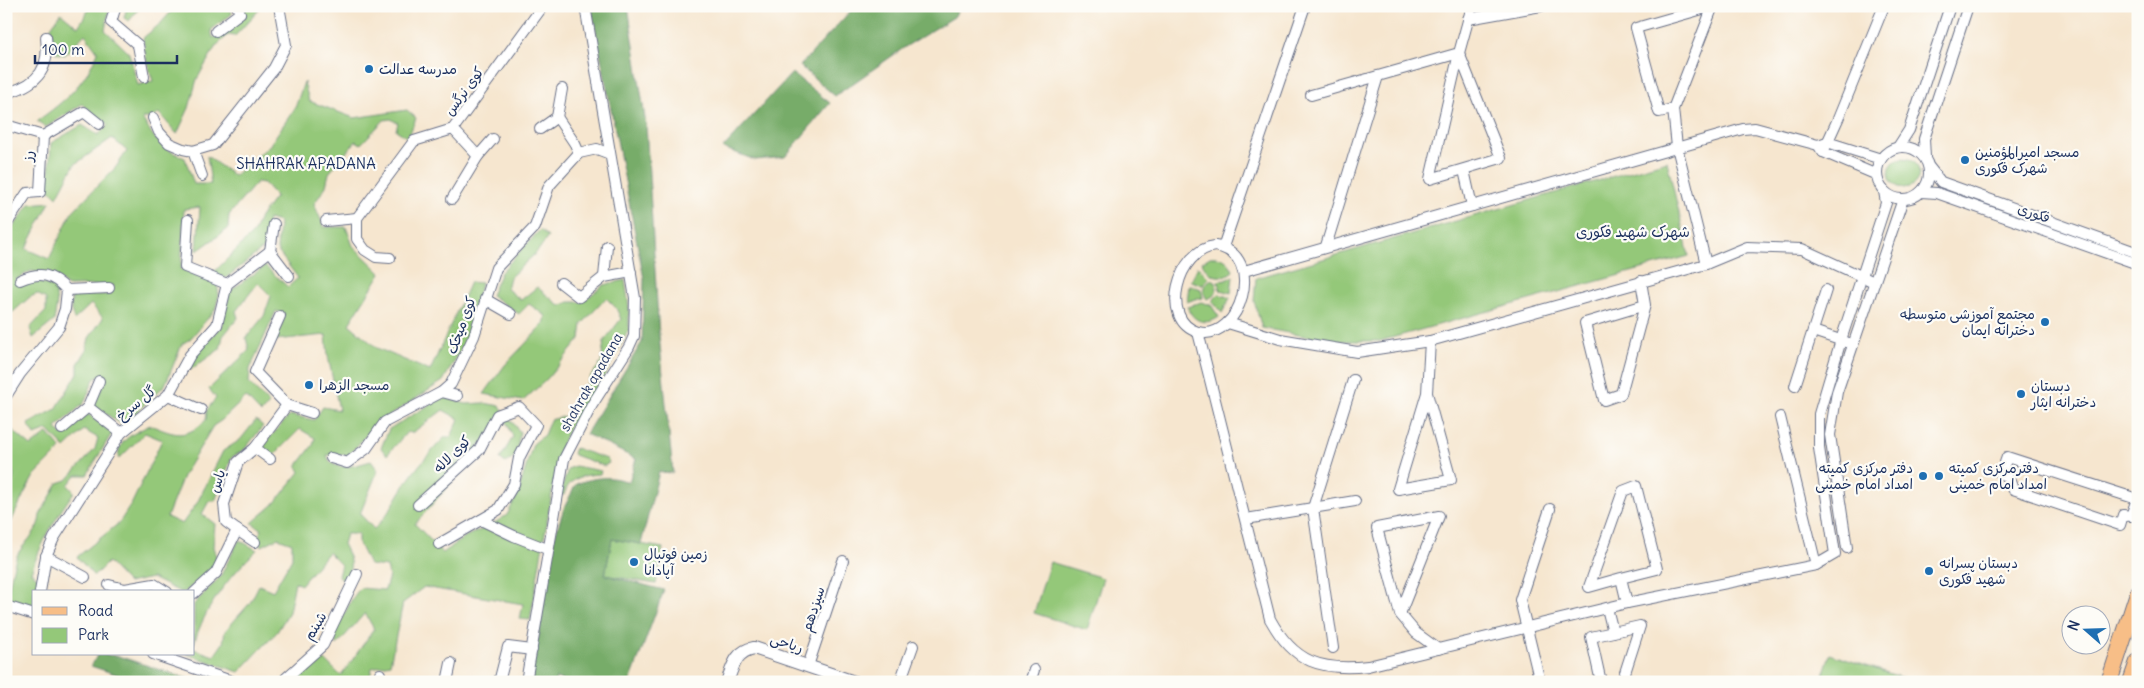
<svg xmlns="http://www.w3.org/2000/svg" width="2144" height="688" viewBox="0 0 2144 688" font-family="Delius,'Playpen Sans Arabic',sans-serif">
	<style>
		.green { fill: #94c879; stroke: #587c6c }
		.forest { fill: #77ac69; stroke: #496e64 }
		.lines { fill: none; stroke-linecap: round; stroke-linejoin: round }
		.minor-casing { stroke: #686f86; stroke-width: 12 }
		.tertiary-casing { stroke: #686f86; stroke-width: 14 }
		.primary-casing { stroke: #686f86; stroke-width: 18 }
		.trunk-casing { stroke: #686f86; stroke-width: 18 }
		.minor { stroke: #fff; stroke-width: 10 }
		.tertiary { stroke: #fff; stroke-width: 12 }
		.primary { stroke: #f7be87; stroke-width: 16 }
		.trunk { stroke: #f7be87; stroke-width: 16 }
		.poi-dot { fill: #1f6fb2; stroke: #fdfcf7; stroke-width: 2 }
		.labels { text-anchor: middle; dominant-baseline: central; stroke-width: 4.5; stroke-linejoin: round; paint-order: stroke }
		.poi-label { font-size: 14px; fill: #1b2f5e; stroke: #fdfcf7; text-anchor: start }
		.street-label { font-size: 14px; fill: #1b2f5e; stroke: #fdfcf7 }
		.neighbourhood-label { font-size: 15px; fill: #1b2f5e; stroke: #fdfcf7 }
	</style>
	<rect width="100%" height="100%" fill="#fdfcf7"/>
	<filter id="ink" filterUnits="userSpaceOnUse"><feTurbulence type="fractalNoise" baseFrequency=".02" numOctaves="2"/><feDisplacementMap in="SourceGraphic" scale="10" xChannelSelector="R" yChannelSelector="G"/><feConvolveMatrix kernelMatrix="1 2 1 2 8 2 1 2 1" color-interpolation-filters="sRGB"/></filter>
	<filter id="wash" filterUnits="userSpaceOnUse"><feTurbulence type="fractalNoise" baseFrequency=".0096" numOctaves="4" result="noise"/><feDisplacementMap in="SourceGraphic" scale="20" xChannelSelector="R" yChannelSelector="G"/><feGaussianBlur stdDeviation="1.12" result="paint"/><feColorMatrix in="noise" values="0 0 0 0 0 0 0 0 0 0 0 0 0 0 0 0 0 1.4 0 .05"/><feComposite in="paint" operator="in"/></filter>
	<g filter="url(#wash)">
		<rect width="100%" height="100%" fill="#f6e6cf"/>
		<g class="green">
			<path d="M91,6H110L105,30L129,53L138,85L153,81L146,59L143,38L161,23L176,6H230L232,14L211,30L213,38L243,18L242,9L256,7L259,10L235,36L228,35L216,46L197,79L189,108L177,134L159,113L153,118H142C154,139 162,149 185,158L194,184H211L207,156L234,176L269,146L295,108L304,82L309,101L354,118L407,110L416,118L408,138L396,130L398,123L391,119L384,120L361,144L356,141L329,173L326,186L314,204L324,227H346L353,246L381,273L349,324L377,348L430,371L470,282L481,283L472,323L463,346L443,381L375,425L349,455H327C332,474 357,465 371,461L378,470L360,514L374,529C388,516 395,500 405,485C416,467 431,452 445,437H451L459,419L443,410L412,433L407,432L387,455L381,448L389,429L443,397L466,404L484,403L500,406L520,432L516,455L506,463L500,459L513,437L507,423L500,418L458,475L415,524L443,553L466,536L488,527L507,515L517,496L533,444L544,435L550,420L574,414L590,377L601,363L604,341L621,319L616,308L606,298L582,324L580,339L547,379L523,401L484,394L505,365L544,324L546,316L529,304L519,314L491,295L501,272L540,230L548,237L537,252L510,277L507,289L521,300L537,287L560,306L569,302H582L604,285L625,280L629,307V329L605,375L569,428L559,452L530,620L520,619L523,604L424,587L403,603L390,664L372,668L369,682H290L315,663L325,660L341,676L374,629L365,613L337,645L333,636L352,599L360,588L385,590L389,576L387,567L369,565L358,542V534H346L343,544C352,561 352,564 347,582L338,576L341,565L328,552L301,585L295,582L289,612L277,632L239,672L187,654H194V649L214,656L223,643L225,631L250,603L259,585L273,591L292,558V543L278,538L262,546L257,538L262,530L252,523L273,505L300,472L297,466L313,445L315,438L300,429L273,456L261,447L290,415L314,420L323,407L339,410L328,356L326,335L275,340L285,314L276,311L250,369L249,383L269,404L261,413L246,397L222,420L213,426L183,476L167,517L182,524L197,503L223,451L240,440L256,420L263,426L244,450L232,457L215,501H209L202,514L215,524L213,547L217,559L211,569L185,592H180L152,578L128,583L108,562L94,576L77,557L119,523L132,503L162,440L145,433L119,459C115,440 137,432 150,425C175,435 185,440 206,420L207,410L216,398L209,389L249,350L246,338L264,316L271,296L258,283L236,311L238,318L223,336L220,349L190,370L197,352L222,326L230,291L265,266L288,287L298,278L277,250L279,222L268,219L265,247L226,278L212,274L254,232L260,217L276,196L264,183L257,182L229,215L228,229L197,251L200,207L184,209L181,269L217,284L219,295L215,310L190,339L182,344L165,385L123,425L94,406L104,382L100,376L94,379L84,403L56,428L62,435L88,414L112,433L87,475H76L68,485L74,492C56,517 41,543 31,572L38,578L36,592H34V610L6,600C10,589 12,563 19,552C27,540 39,531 40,515L58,483L67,480L95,449L98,438L84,430L65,448L48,430L35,435L28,424L56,409L78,373V364L86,351L89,338L103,318L91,304L74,320L71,310L72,296L110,294L114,285L68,286L54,275L31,271L15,280L18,285C32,280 41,281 55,288L57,303L54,321L33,338L30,328L46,311V299L37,294L30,297L13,312H6V233L14,226L30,204L50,202L26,249L49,259L72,212L116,167L127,151L112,138L74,165L57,197L48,188L51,143L82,125L98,135L108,125L82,104L46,127L37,121C65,101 84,85 98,52L85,34L65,55L56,53L51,27L61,13L78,27Z"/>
			<path d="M127,6H141L129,21L124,18Z"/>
			<circle cx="1904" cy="173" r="15"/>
			<path d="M1667,161L1689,256L1380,341H1330L1262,328L1254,301L1256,278Z"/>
			<path d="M1210,257C1221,256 1229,260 1233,271C1221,281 1207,276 1202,262Z"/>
			<path d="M1198,266L1203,273L1209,278L1202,285L1191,281Z"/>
			<path d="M1233,276L1231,293L1220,290L1218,281L1226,280Z"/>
			<path d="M1213,279C1220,287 1217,296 1207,299C1201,291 1203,282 1213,279Z"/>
			<path d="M1189,285L1201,289L1203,298L1195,299L1187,302Z"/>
			<path d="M1219,294L1230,298L1222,313L1212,301Z"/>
			<path d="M1201,302L1211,305L1219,317C1207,326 1192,322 1188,307Z"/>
			<path d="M11,429L31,446L48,433L61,449L34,476L24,494L6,533V509L14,475L6,454V436Z"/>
			<path d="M575,448L607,459L609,463L604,466L574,455L573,453Z"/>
			<path d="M575,466L601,471L600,474C584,475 569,477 564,495L560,494L568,469Z"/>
			<path d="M612,539L663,548L656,584L605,575Z"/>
			<path d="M239,540L257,550C229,577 205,606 194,644V604L220,577Z"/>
			<path d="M1050,562L1103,578L1087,630L1034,613Z"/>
			<path d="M1830,654L1915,682H1821Z"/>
		</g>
		<g class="forest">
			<path d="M591,6H628L646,125L659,335L673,473L659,472L641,544L612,539L605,575L664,590L630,682H567L556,678L555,682H531L553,542L564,508L576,484C595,477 609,475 629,482L636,459L586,434L642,342L644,279Z"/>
			<path d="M855,6H961L954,17L905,47L835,96L800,66Z"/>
			<path d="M792,73L830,103L785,157L755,160L723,148Z"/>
			<path d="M98,654L118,656L198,682H139L91,666Z"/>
		</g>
	</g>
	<g filter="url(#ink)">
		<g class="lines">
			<g class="minor-casing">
				<g id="minor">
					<path d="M116,6L111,22L138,45L144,77"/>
					<path d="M1468,19L1541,6"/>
					<path d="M216,31L240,13L237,6"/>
					<path d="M1459,53L1501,158L1430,179Z"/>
					<path d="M1311,95L1459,53L1472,6"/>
					<path d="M6,98L10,92C39,83 50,68 46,37"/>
					<path d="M1673,109L1659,112L1636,28L1713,6L1673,109L1677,147L1706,264"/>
					<path d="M153,118L159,132L169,143L183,149L193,151L213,145L274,68L286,45L279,6"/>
					<path d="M6,125L43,136"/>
					<path d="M453,129L478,156"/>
					<path d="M540,129L557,117L562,89"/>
					<circle cx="1903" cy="173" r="26"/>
					<path d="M1898,147L1909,130L1950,6"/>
					<path d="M1820,148L1823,152L1877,175"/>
					<path d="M193,151L202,176"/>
					<path d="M1823,152L1838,119L1884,6"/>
					<path d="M579,153L597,149L610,154"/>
					<path d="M1925,157L1924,139L1968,6"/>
					<path d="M1929,167L1941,182L2138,253"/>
					<path d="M1464,170L1472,206"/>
					<path d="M1921,192L1937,193L2138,264"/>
					<path d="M452,199L478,156L493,139"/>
					<path d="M188,220L185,267L227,284"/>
					<path d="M326,221L357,218"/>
					<path d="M274,224L270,251L289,276"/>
					<path d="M6,225L27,193L40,192L43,136L84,112L99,124"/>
					<path d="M1215,246C1268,254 1240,343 1198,332C1159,321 1177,250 1215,246Z"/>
					<path d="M1326,246L1378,76"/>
					<path d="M1223,247L1305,6"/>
					<path d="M390,258L376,257L365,250L357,239V218L414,141L453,129L543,6"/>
					<path d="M1244,271L1743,129L1755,128L1818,145L1827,142L1881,159"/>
					<path d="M604,277L607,246"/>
					<path d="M20,280C41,271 52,274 67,290L109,288"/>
					<path d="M1641,281L1645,305L1621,394L1604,400L1585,323L1645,305"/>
					<path d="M561,283L579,297L604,277L631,272"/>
					<path d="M485,299L511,314"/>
					<path d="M280,316L255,372L287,405L312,413"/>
					<path d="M1228,323L1280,339L1357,352L1430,341L1706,264L1747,247L1802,249L1874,282"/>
					<path d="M1813,331L1846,342"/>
					<path d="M1198,332L1270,619C1294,663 1321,671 1368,666L1627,603L1816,565L1835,554L1819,448V414L1841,340L1886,203L1884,191"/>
					<path d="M1795,386L1826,290"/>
					<path d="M442,392L457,396"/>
					<path d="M1427,393L1451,480L1398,489L1427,393L1430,341"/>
					<path d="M168,395L201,410"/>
					<path d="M6,396L20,374L59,327L65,309L67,290"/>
					<path d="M88,407L121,433"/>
					<path d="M1780,417L1816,565"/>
					<path d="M62,429L88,407L99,381"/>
					<path d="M255,448L270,459"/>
					<path d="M2007,457L2137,499L2131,516L2123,515L2120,525L2013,489L2008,477L2001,474Z"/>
					<path d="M331,458L347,463L366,449L385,422L442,392L451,384L474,336L496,268L535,227L549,186L579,153L575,144L557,117"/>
					<path d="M418,505L479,450L497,415L519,407L536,425L519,458L514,484L498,510L439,544"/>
					<path d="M1246,519L1355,501"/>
					<path d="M481,520L514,536L547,549"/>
					<path d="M237,530L255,542"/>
					<path d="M1847,548L1830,435L1837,392L1903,199"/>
					<path d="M46,556L85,577"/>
					<path d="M1621,578L1657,569L1636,486L1623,491L1589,587L1621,578L1627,603"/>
					<path d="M109,585L125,589L154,584L167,592"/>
					<path d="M40,592L46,556L54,538L121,433L168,395L190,355L217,325L227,284L270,251"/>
					<path d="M194,593L216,573L237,530L226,522L224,504L238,462L255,448L287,405"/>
					<path d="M6,606L34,615"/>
					<path d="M1607,608L1613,632"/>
					<path d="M1400,614L1439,516L1377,528L1400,614L1416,633L1438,649"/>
					<path d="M1333,648L1313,508L1353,380"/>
					<path d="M153,654L234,682"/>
					<path d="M808,666L843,561"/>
					<path d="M285,682L286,678L323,645L357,574"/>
					<path d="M379,682L380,674"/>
					<path d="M447,682L451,663"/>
					<path d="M499,682L508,647L532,650"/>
					<path d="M526,682L564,459L592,405L629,347L634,336L635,298L585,6"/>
					<path d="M900,682L913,646"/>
					<path d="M1030,682L1034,670"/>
					<path d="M1540,682L1520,600L1550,509"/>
					<path d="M1601,682L1591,637L1640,626L1622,682"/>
				</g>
			</g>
			<g class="tertiary-casing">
				<path id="tertiary" d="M727,682C733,666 736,651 754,648L854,682"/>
			</g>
			<g class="primary-casing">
				<path id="primary" d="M2109,682L2138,593"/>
			</g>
			<g class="trunk-casing">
				<path id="trunk" d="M2131,682L2138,662"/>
			</g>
			<use href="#minor" class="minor"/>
			<use href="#tertiary" class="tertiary"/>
			<use href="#primary" class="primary"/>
			<use href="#trunk" class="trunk"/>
		</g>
	</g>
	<g class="poi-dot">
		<circle cx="369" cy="69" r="5"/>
		<circle cx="1965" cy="160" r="5"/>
		<circle cx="2045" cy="322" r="5"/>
		<circle cx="309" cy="385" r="5"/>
		<circle cx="2021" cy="394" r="5"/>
		<circle cx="1923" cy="476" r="5"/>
		<circle cx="1939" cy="476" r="5"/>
		<circle cx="634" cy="562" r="5"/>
		<circle cx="1929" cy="571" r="5"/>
	</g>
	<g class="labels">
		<g class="poi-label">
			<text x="379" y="69">مدرسه عدالت</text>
			<text x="1975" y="152">مسجد امیرالمؤمنین<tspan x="1975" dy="16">شهرک فکوری</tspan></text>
			<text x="2035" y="314" text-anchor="end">مجتمع آموزشی متوسطه<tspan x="2035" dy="16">دخترانه ایمان</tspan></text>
			<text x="319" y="385">مسجد الزهرا</text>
			<text x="2031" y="386">دبستان<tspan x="2031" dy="16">دخترانه ایثار</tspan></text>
			<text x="1913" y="468" text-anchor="end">دفتر مرکزی کمیته<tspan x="1913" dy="16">امداد امام خمینی</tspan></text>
			<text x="1949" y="468">دفترمرکزی کمیته<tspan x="1949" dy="16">امداد امام خمینی</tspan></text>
			<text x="644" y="554">زمین فوتبال<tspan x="644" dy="16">آپادانا</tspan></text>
			<text x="1939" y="563">دبستان پسرانه<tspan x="1939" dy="16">شهید فکوری</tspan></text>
		</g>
		<g class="street-label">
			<text transform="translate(464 91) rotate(-54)">کوی نرگس</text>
			<text transform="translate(28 156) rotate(-86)">رز</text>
			<text transform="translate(2034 213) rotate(19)">فکوری</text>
			<text transform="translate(461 325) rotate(-70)">کوی میخک</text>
			<text transform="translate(591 382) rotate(-60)">shahrak apadana</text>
			<text transform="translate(136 403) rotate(-39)">گل سرخ</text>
			<text transform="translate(452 454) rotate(-45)">کوی لاله</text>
			<text transform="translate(217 481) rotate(-71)">یاس</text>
			<text transform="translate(813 609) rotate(-72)">سیزدهم</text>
			<text transform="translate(315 626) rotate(-59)">شبنم</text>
			<text transform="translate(787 643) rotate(19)">ریاحی</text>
		</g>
		<g class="neighbourhood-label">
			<text x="306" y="163">SHAHRAK APADANA</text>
			<text x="1633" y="231">شهرک شهید فکوری</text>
		</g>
	</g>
	<rect width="2144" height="688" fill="none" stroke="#fdfcf7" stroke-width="25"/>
	<rect x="32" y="590" width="162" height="65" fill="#fdfcf7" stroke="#a3aaba"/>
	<rect x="42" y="607" width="25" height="8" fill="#f7be87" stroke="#a3aaba"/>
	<text x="78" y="616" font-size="15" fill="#1b2f5e">Road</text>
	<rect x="42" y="628" width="25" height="15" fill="#94c879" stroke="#a3aaba"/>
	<text x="78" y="640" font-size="15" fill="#1b2f5e">Park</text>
	<g transform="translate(2086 630) rotate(290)"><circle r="24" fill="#fdfcf7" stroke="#a3aaba"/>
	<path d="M0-4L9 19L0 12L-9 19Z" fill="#1f6fb2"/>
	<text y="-8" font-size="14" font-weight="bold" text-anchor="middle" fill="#1b2f5e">N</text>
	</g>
	<path d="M35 55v8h142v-8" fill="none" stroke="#1b2f5e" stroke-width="2.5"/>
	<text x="42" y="55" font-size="15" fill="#1b2f5e" stroke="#fdfcf7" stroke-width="4" paint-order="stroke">100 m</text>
</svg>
